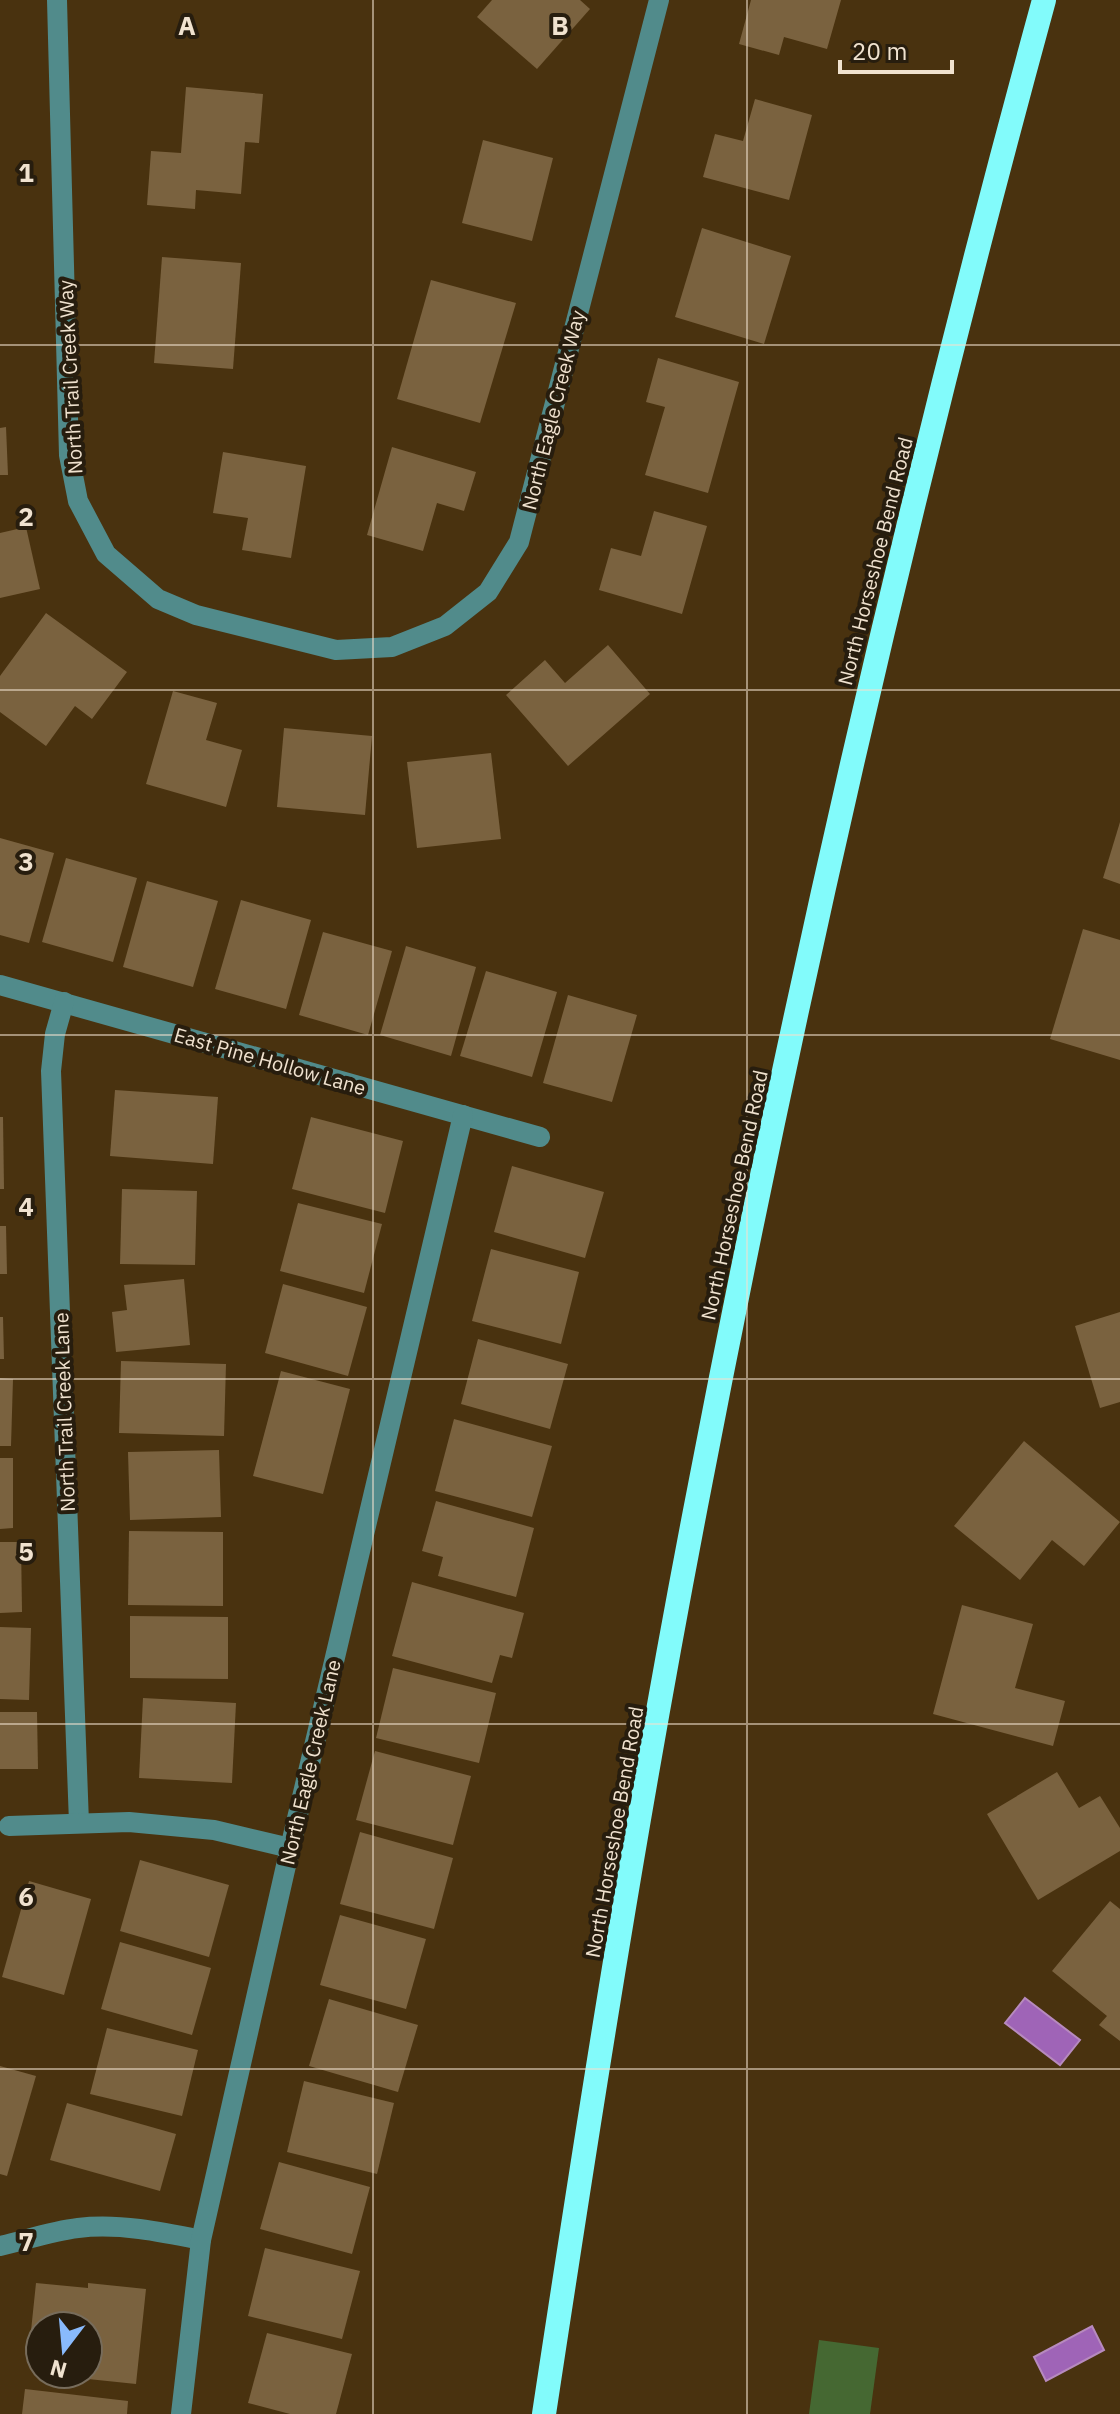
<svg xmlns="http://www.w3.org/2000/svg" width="1120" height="2414" viewBox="0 0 1120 2414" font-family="'IBM Plex Sans',sans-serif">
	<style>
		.green { fill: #456832 }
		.water { fill: #9f64b7; stroke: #b78abe; stroke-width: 2 }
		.building { fill: #7a623f }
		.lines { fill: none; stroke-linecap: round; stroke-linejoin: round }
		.minor { stroke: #518b8b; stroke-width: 20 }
		.highway { stroke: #82fbfb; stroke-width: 24 }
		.grid { fill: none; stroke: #f0e2cf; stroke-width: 2; stroke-opacity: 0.55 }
		.labels { text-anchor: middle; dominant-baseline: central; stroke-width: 8; stroke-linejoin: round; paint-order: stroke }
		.street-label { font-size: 20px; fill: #f0e2cf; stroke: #271d0e }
		.grid-label { font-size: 26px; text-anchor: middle; font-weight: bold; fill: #f0e2cf; stroke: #271d0e; stroke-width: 8; stroke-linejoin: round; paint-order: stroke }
	</style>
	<rect width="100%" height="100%" fill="#49320f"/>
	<path class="green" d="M819,2340L879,2348L870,2414H809Z"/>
	<g class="water">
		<path d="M1025,1998L1080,2040L1060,2065L1005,2023Z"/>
		<path d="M1092,2326L1104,2350L1046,2381L1034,2357Z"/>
	</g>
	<g class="building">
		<path d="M492,0H580L590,9L537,69L477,17Z"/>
		<path d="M751,0H841L827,49L784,37L779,55L739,44Z"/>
		<path d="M186,87L263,94L259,143L245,142L241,194L196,190L195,209L147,205L151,151L181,153Z"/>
		<path d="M755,99L812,115L789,200L703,177L715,134L743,141Z"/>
		<path d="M483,140L553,158L532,241L462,223Z"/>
		<path d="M702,228L791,256L764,344L675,317Z"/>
		<path d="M162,257L241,263L233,369L154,363Z"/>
		<path d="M431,280L516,303L480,423L397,399Z"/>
		<path d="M658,358L739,382L708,493L645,475L665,407L646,402Z"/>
		<path d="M6,427L8,475H0V428Z"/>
		<path d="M392,447L476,472L464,511L437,503L423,551L367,535Z"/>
		<path d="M223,452L306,466L291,558L242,550L248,518L213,513Z"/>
		<path d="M654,511L707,526L682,614L599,590L611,548L641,556Z"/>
		<path d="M26,527L40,589L0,598V533Z"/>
		<path d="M46,613L127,672L92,719L75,706L46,746L0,712V676Z"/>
		<path d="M608,645L650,694L568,766L506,695L545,660L565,683Z"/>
		<path d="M173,691L217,703L206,740L242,750L226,807L146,784Z"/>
		<path d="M284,728L372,736L365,815L277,807Z"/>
		<path d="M491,753L501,839L417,848L407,762Z"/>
		<path d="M1120,822V884L1103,878Z"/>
		<path d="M0,838L54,853L29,943L0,935Z"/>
		<path d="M66,858L137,878L113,962L42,942Z"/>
		<path d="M147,881L218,901L193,987L123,967Z"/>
		<path d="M241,900L311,920L286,1009L215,989Z"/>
		<path d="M1083,929L1120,940V1060L1050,1039Z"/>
		<path d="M323,932L392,951L368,1035L299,1015Z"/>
		<path d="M406,946L476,967L451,1056L380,1035Z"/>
		<path d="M486,971L557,992L532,1077L460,1056Z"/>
		<path d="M568,995L637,1015L612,1102L543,1083Z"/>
		<path d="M115,1090L218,1097L213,1164L110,1156Z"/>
		<path d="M0,1117H3L4,1189H0Z"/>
		<path d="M311,1117L403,1141L385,1213L292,1189Z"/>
		<path d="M512,1166L604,1192L585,1258L494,1232Z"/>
		<path d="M122,1189L197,1191L195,1265L120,1264Z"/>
		<path d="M298,1203L382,1224L364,1293L280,1271Z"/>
		<path d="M0,1226H6L7,1274H0Z"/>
		<path d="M491,1249L579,1272L561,1344L472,1321Z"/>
		<path d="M184,1279L190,1345L116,1352L112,1312L127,1310L124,1285Z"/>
		<path d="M283,1284L367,1307L348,1376L265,1353Z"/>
		<path d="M1120,1312V1402L1100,1408L1075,1326Z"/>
		<path d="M0,1317H3L4,1359H0Z"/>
		<path d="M478,1339L568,1364L550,1429L461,1404Z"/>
		<path d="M121,1361L226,1364L224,1436L119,1433Z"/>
		<path d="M281,1371L350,1389L323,1494L253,1476Z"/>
		<path d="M0,1378L13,1379L11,1446H0Z"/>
		<path d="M454,1419L552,1446L532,1517L435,1491Z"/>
		<path d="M1024,1441L1120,1522L1084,1566L1052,1540L1020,1580L954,1526Z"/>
		<path d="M219,1450L221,1517L130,1520L128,1452Z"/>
		<path d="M0,1458H13V1528L0,1529Z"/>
		<path d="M436,1501L534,1528L516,1597L438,1576L443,1557L422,1551Z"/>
		<path d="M129,1531L223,1532V1606L128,1605Z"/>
		<path d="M0,1542H21L22,1612L0,1613Z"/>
		<path d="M412,1582L524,1613L512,1658L500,1655L492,1683L392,1656Z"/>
		<path d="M962,1605L1033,1624L1015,1688L1065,1701L1053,1746L933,1714Z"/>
		<path d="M130,1616L228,1617V1679L130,1678Z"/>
		<path d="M0,1627L31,1628L29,1700L0,1699Z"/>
		<path d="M393,1668L496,1693L479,1763L376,1738Z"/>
		<path d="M143,1698L236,1703L232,1783L139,1778Z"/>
		<path d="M0,1712H37L38,1769H0Z"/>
		<path d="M375,1751L471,1776L453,1845L356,1820Z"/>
		<path d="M1057,1772L1079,1808L1100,1796L1120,1828V1851L1038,1900L987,1814Z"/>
		<path d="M360,1832L453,1858L434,1929L340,1904Z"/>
		<path d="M140,1860L229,1885L209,1957L120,1931Z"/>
		<path d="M29,1881L91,1899L64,1995L2,1977Z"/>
		<path d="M1110,1901L1120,1909V2041L1099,2025L1107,2016L1052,1971Z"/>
		<path d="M340,1915L426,1939L406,2009L320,1985Z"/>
		<path d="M120,1942L211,1968L192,2035L101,2009Z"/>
		<path d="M329,1999L418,2025L398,2092L309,2066Z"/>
		<path d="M107,2028L198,2050L182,2116L90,2094Z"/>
		<path d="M0,2066L36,2076L7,2176L0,2174Z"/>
		<path d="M304,2081L394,2103L377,2174L287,2152Z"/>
		<path d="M67,2103L176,2134L160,2191L50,2160Z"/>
		<path d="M279,2162L370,2187L352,2254L260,2229Z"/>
		<path d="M265,2248L360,2271L342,2339L248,2316Z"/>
		<path d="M36,2283L88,2288V2283L146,2289L136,2384L88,2379L90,2358H88V2326H40V2352L29,2350Z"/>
		<path d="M267,2333L352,2354L336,2414H290L248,2403Z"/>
		<path d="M25,2389L128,2401L127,2414H22Z"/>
	</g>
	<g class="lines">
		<g class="minor">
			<path d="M57,0L69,455L78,501L106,554L158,599L196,615L336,650L392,647L445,626L488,592L519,542L659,0"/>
			<path d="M0,985L540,1137"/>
			<path d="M64,1002L55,1034L51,1071L79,1823"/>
			<path d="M9,1826L129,1822L214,1830L290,1848"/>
			<path d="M0,2246C26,2240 52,2231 78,2228C119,2223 162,2232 201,2240"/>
			<path d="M181,2414L201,2240L290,1848L463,1115"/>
		</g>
		<path class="highway" d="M544,2414C591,2104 640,1793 700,1485C796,986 910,490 1044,0"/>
	</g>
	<path class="grid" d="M373,0V2414M747,0V2414M0,345H1120M0,690H1120M0,1035H1120M0,1379H1120M0,1724H1120M0,2069H1120"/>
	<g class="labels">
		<g class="street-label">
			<text transform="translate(70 377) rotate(-93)">North Trail Creek Way</text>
			<text transform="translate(553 410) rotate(-76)">North Eagle Creek Way</text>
			<text transform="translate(875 561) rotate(-76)">North Horseshoe Bend Road</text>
			<text transform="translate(270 1061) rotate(16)">East Pine Hollow Lane</text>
			<text transform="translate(734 1195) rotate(-78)">North Horseshoe Bend Road</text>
			<text transform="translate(64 1412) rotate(-92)">North Trail Creek Lane</text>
			<text transform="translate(310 1762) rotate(-77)">North Eagle Creek Lane</text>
			<text transform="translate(614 1832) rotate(-80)">North Horseshoe Bend Road</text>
		</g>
	</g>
	<g class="grid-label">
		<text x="187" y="35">A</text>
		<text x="560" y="35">B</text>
		<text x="26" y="182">1</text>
		<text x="26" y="526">2</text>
		<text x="26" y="871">3</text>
		<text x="26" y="1216">4</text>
		<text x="26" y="1561">5</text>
		<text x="26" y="1906">6</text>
		<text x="26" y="2251">7</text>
	</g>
	<g transform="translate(64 2350) rotate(196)"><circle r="38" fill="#271d0e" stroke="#776c5b" stroke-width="2"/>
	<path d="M0-6L14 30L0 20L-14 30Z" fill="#89bafc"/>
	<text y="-12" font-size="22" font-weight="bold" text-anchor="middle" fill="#f0e2cf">N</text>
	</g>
	<path d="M840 60v12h112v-12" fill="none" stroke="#f0e2cf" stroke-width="4"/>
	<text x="852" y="60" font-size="24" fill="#f0e2cf" stroke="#271d0e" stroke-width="6" paint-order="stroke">20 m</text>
</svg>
